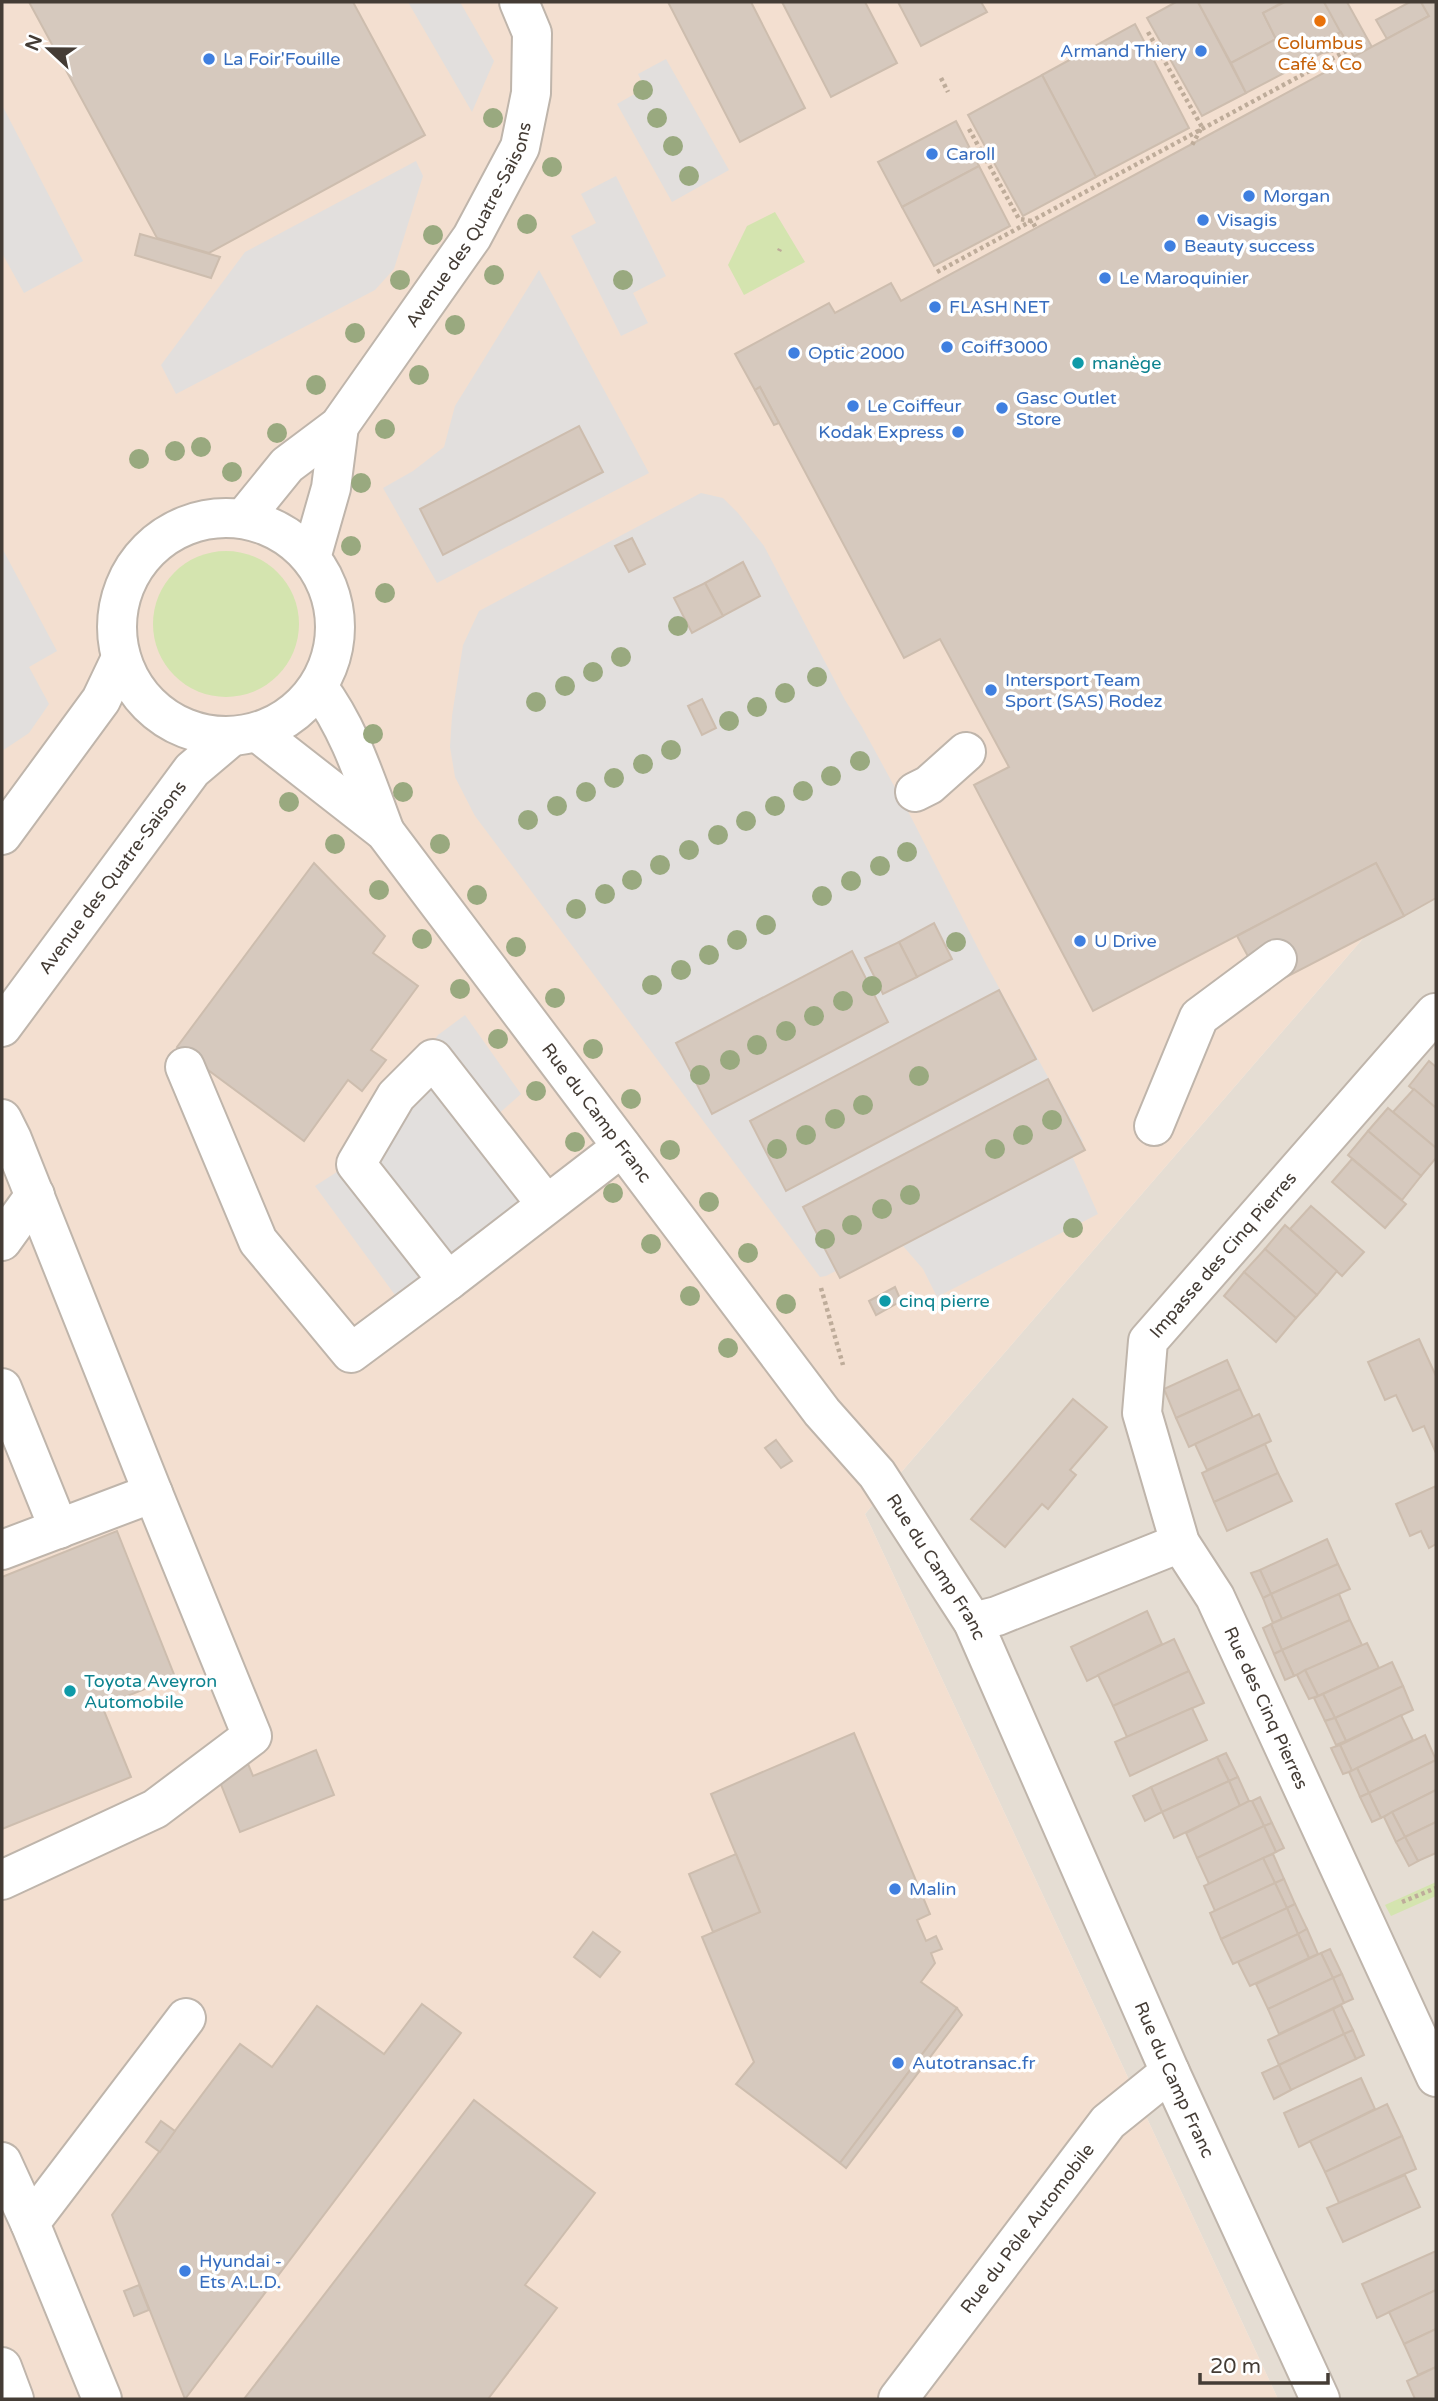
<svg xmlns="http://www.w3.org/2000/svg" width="1438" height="2401" viewBox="0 0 1438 2401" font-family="'Varela Round',sans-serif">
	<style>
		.residential { fill: #e5ddd3 }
		.commercial { fill: #f3dfd0 }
		.green { fill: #d4e4af }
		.parking { fill: #e2dfdd }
		.building { fill: #d6c9be; stroke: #cdbdae; stroke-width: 2 }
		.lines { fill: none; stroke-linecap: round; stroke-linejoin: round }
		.minor-casing { stroke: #bfb5ab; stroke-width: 42 }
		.path { stroke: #beac9a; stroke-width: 4.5; stroke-dasharray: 3.5 3.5; stroke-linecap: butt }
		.minor { stroke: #fff; stroke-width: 38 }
		.tree { fill: #99a97f }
		.food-dot { fill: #e8710a; stroke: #fff; stroke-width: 2.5 }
		.shop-dot { fill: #3f7fe0; stroke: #fff; stroke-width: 2.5 }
		.culture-dot { fill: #0f9aa8; stroke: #fff; stroke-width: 2.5 }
		.labels { text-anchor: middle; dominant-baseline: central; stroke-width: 7; stroke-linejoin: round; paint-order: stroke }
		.food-label { font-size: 18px; fill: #c56008; stroke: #fff }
		.shop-label { font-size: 18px; fill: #366cbe; stroke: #fff; text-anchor: start }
		.street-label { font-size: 18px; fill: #443c35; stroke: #fff }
		.culture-label { font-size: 18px; fill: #0d838f; stroke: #fff; text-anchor: start }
	</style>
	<rect width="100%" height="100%" fill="#f2ece5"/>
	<path class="residential" d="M1436,854V2399H1278L865,1514Z"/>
	<path class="commercial" d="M2,2H1436V854L865,1514L1278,2399H2Z"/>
	<g class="green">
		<path d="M775,212L805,262L744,295L728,265L747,226Z"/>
		<circle cx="226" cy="624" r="73"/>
		<path d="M1436,1882V1896L1391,1916L1385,1905Z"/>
	</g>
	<g class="parking">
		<path d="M408,2H460L494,61L472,112Z"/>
		<path d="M666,59L729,170L672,202L617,104L645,88L638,74Z"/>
		<path d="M2,105L83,261L24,293L2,253Z"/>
		<path d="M416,161L423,176L394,269L375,290L176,394L161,365L245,252Z"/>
		<path d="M616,176L666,276L633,293L648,323L621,336L571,236L596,223L581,194Z"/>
		<path d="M539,270L649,473L437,583L383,488L413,471L444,447L455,406Z"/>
		<path d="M701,493L723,498L738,513L764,546L845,700L862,727L911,817L986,964L1083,1141L1069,1149L1098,1214L937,1297L923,1269L897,1239L826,1276L820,1277L475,816L455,777L450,747L452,716L463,645L479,611Z"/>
		<path d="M2,548L57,651L29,667L49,704L29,733L2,751Z"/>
		<path d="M465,1015L521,1094L472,1137L519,1202L395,1295L315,1186L340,1170L438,1035Z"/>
	</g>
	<g class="building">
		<path d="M29,2H353L425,135L209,253L157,238Z"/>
		<path d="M668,2H751L805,108L740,142Z"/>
		<path d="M782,2H865L897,63L831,97Z"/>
		<path d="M898,2H981L987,12L921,46Z"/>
		<path d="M1176,2H1198L1246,93L1202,116L1147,18Z"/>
		<path d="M1198,2H1283L1263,13L1276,39L1231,63Z"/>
		<path d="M1285,2H1324L1341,32L1317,44L1322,53L1246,93L1231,63L1276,39L1263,13Z"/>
		<path d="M1324,2H1347L1372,47L1354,57Z"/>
		<path d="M1410,2H1421L1429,16L1387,39L1376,20Z"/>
		<path d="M1421,2H1436V898L1404,916L1376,863L1093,1011L974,785L1009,767L940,639L904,658L760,387L755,390L735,354L829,303L835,313L891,283L901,301L1429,16Z"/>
		<path d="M1135,24L1189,128L1096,177L1042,75Z"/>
		<path d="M1341,32L1346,41L1343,46L1332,52L1322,53L1317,44Z"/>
		<path d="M1042,75L1096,177L1023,216L968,115Z"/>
		<path d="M956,121L979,166L902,207L878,162Z"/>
		<path d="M979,166L1010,226L934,266L902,207Z"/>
		<path d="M140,234L220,257L211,278L135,255Z"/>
		<path d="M760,387L779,423L774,425L755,390Z"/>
		<path d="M579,426L603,472L443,555L420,509Z"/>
		<path d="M632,538L645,564L629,572L615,546Z"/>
		<path d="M743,562L760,596L723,616L705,583Z"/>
		<path d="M705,583L723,616L692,633L674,598Z"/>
		<path d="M702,699L716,728L702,735L688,706Z"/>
		<path d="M314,863L385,936L373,953L418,986L371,1050L386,1060L362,1091L348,1080L304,1141L177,1047Z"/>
		<path d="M1376,863L1404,916L1265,988L1237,936Z"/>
		<path d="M934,923L952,959L917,977L899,942Z"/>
		<path d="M899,942L917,977L883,994L865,958Z"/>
		<path d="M852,951L888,1022L712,1114L676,1043Z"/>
		<path d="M999,990L1036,1059L786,1191L750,1121Z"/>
		<path d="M1429,1061L1436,1067V1108L1409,1086Z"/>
		<path d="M1048,1079L1085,1150L840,1278L803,1207Z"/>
		<path d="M1414,1089L1436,1108V1148L1393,1112Z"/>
		<path d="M1388,1108L1436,1148V1158L1421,1176L1368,1131Z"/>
		<path d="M1368,1131L1421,1176L1402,1200L1348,1155Z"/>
		<path d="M1352,1159L1406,1204L1385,1228L1332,1182Z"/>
		<path d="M1311,1206L1364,1252L1342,1276L1290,1229Z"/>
		<path d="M1285,1225L1337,1271L1317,1295L1265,1249Z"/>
		<path d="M1265,1249L1317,1295L1296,1318L1244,1272Z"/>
		<path d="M1244,1272L1296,1318L1276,1342L1224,1296Z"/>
		<path d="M895,1287L901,1301L876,1315L869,1301Z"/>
		<path d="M1419,1339L1436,1376V1453L1424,1426L1413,1431L1396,1395L1385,1400L1368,1362Z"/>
		<path d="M1227,1360L1240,1389L1176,1418L1164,1389Z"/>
		<path d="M1240,1389L1253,1417L1189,1447L1176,1418Z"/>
		<path d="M1073,1399L1107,1427L1070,1470L1076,1475L1048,1509L1042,1504L1005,1547L971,1519Z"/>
		<path d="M1259,1414L1271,1441L1207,1470L1195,1444Z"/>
		<path d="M776,1440L792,1461L781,1468L765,1448Z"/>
		<path d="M1265,1444L1278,1473L1214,1502L1202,1473Z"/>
		<path d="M1278,1473L1292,1501L1227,1531L1214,1502Z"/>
		<path d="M1436,1486V1544L1429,1548L1421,1531L1410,1536L1396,1504Z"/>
		<path d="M117,1531L175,1677L102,1706L131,1777L2,1829V1577Z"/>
		<path d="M1327,1539L1338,1564L1271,1594L1260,1570Z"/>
		<path d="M1338,1564L1350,1589L1282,1619L1271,1594Z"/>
		<path d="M1260,1570L1271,1594L1263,1598L1251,1573Z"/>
		<path d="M1271,1594L1282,1619L1273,1623L1263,1598Z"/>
		<path d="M1339,1594L1350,1620L1282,1650L1271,1624Z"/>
		<path d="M1147,1611L1162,1644L1087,1681L1071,1647Z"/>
		<path d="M1350,1620L1362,1645L1294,1676L1282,1650Z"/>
		<path d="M1271,1624L1282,1650L1274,1654L1263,1628Z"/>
		<path d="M1174,1639L1189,1671L1113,1706L1098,1675Z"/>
		<path d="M1367,1643L1379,1668L1318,1696L1305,1670Z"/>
		<path d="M1282,1650L1294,1676L1285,1680L1274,1654Z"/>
		<path d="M1392,1662L1403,1686L1335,1718L1323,1694Z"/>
		<path d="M1305,1670L1318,1696L1309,1699L1297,1675Z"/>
		<path d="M1189,1671L1204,1703L1127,1737L1113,1706Z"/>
		<path d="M1403,1686L1413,1710L1346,1741L1335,1718Z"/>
		<path d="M1323,1694L1335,1718L1325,1721L1314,1698Z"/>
		<path d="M1192,1708L1207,1740L1130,1776L1115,1742Z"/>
		<path d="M1401,1715L1413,1740L1352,1771L1340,1745Z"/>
		<path d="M1335,1718L1346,1741L1336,1745L1325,1721Z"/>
		<path d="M854,1733L930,1914L917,1920L926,1941L936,1936L942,1949L931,1953L935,1963L921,1982L957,2008L840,2163L736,2084L754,2062L702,1937L760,1912L711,1794Z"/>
		<path d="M1425,1735L1436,1760L1369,1793L1357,1768Z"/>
		<path d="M1340,1745L1352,1771L1343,1774L1331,1748Z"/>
		<path d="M316,1750L334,1795L240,1832L216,1772L246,1759L253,1776Z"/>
		<path d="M1226,1753L1238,1777L1229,1781L1217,1757Z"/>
		<path d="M1217,1757L1229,1781L1162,1812L1151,1787Z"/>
		<path d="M1436,1760V1790L1381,1818L1369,1793Z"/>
		<path d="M1357,1768L1369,1793L1360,1797L1349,1772Z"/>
		<path d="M1238,1777L1249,1801L1240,1806L1229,1781Z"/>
		<path d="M1229,1781L1240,1806L1174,1838L1162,1812Z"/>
		<path d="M1151,1787L1162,1812L1145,1821L1133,1796Z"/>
		<path d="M1436,1790V1822L1405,1837L1392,1812Z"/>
		<path d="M1369,1793L1381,1818L1372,1822L1360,1797Z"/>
		<path d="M1260,1797L1272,1823L1264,1826L1252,1801Z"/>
		<path d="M1249,1801H1252L1264,1826L1197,1858L1186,1833Z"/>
		<path d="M1392,1812L1405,1837L1396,1842L1384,1817Z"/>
		<path d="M1436,1822V1853L1418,1861L1405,1837Z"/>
		<path d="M1272,1823L1284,1848L1276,1852L1264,1826Z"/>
		<path d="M1264,1826L1276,1852L1209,1884L1197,1858Z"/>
		<path d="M1405,1837L1418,1861L1409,1866L1396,1842Z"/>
		<path d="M736,1854L760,1912L713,1932L689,1874Z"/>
		<path d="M1273,1854L1284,1879L1275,1883L1263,1858Z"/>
		<path d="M1263,1858L1275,1883L1215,1911L1204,1886Z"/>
		<path d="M1284,1879L1295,1904L1287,1908L1275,1883Z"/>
		<path d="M1275,1883L1287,1908L1221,1939L1210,1913Z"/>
		<path d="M1295,1904L1307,1929L1298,1934L1287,1908Z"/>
		<path d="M1287,1908L1298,1934L1233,1964L1221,1939Z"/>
		<path d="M1307,1929L1318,1954L1309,1958L1298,1934Z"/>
		<path d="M593,1932L620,1952L600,1977L574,1957Z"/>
		<path d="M1298,1934L1309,1958L1250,1986L1238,1962Z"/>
		<path d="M1330,1949L1342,1974L1333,1978L1321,1953Z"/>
		<path d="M1321,1953L1333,1978L1268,2009L1256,1984Z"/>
		<path d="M1342,1974L1353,1999L1344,2003L1333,1978Z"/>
		<path d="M1333,1978L1344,2003L1279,2034L1268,2009Z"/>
		<path d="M422,2004L461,2033L185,2399L112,2215L240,2044L272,2067L317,2006L384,2054Z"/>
		<path d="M1341,2005L1353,2030L1344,2034L1333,2009Z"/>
		<path d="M957,2008L962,2015L846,2168L840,2163Z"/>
		<path d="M1333,2009L1344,2034L1279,2065L1268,2040Z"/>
		<path d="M1353,2030L1364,2055L1356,2059L1344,2034Z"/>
		<path d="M1344,2034L1356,2059L1291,2090L1279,2065Z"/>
		<path d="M1279,2065L1291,2090L1274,2099L1262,2073Z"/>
		<path d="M1361,2078L1375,2109L1299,2147L1284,2113Z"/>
		<path d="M474,2100L595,2193L525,2285L557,2308L488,2399H244Z"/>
		<path d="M1387,2104L1402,2136L1325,2172L1310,2141Z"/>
		<path d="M161,2121L175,2131L160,2152L146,2142Z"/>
		<path d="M1402,2136L1416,2169L1339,2203L1325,2172Z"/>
		<path d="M1405,2175L1420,2207L1343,2242L1327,2208Z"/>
		<path d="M1436,2251V2290L1377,2318L1362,2284Z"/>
		<path d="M139,2285L149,2310L134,2316L124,2291Z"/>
		<path d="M1436,2290V2329L1404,2344L1389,2312Z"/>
		<path d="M1436,2329V2367L1418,2375L1404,2344Z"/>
		<path d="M1436,2367V2399H1415L1407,2381Z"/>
	</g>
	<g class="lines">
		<g class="minor-casing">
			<g id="minor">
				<circle cx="226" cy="627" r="109"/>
				<path id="s1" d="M244,518L287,465L339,426L472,237L520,147L531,93L532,33L519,2"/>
				<path d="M311,558L331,488L339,426"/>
				<path d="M318,687C350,729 366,782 385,832"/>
				<path id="s2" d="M257,732L385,832L822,1412L877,1474L973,1622L1170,2072L1320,2399"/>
				<path d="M915,792L929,785L966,752"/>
				<path d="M2,835L101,700L121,658"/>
				<path id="s3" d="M1435,1013L1148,1341L1142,1413L1180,1543L1215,1597L1436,2077"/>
				<path id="s4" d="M2,1027L192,770L231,737"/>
				<path d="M185,1067L258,1241L351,1353L448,1281"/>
				<path d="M2,1119L12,1139L153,1493L252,1736L155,1809L2,1880"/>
				<path d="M1154,1126L1199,1017L1277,959"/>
				<path d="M546,1204L433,1059L396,1096L356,1164L448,1281L622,1147"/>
				<path d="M2,1241L35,1195"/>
				<path d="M2,1388L59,1529"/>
				<path d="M2,1550L153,1493"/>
				<path d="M973,1622L997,1616L1180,1543"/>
				<path d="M2,2162L30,2223"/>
				<path d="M2,2367L14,2399"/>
				<path d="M102,2399L30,2223L186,2018"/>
				<path id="s5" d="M898,2399L1108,2122L1170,2072"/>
			</g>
		</g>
		<g class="path">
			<path d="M1148,32L1202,127L1192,145"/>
			<path d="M941,78L948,92"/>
			<path d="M969,129L1019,219L1032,221L1036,228"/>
			<path d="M779,251L780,249"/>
			<path d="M937,272L1350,49"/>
			<path d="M821,1288L843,1365"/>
			<path d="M1402,1902L1436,1888"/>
		</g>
		<use href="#minor" class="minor"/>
	</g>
	<g class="tree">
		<circle cx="643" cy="90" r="10"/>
		<circle cx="493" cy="118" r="10"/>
		<circle cx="657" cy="118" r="10"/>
		<circle cx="673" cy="146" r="10"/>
		<circle cx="552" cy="167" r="10"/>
		<circle cx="689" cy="176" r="10"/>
		<circle cx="527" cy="224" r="10"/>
		<circle cx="433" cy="235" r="10"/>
		<circle cx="494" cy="275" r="10"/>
		<circle cx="400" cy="280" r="10"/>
		<circle cx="623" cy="280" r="10"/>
		<circle cx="455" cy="325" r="10"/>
		<circle cx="355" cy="333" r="10"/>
		<circle cx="419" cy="375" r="10"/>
		<circle cx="316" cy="385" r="10"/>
		<circle cx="385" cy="429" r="10"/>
		<circle cx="277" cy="433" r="10"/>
		<circle cx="201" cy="447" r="10"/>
		<circle cx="175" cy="451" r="10"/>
		<circle cx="139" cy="459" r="10"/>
		<circle cx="232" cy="472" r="10"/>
		<circle cx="361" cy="483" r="10"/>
		<circle cx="351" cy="546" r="10"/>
		<circle cx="385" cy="593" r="10"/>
		<circle cx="678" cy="626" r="10"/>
		<circle cx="621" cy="657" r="10"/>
		<circle cx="593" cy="672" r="10"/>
		<circle cx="817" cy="677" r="10"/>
		<circle cx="565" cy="686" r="10"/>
		<circle cx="785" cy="693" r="10"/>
		<circle cx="536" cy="702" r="10"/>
		<circle cx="757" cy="707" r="10"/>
		<circle cx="729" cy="721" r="10"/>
		<circle cx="373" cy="734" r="10"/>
		<circle cx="671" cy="750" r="10"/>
		<circle cx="860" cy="761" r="10"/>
		<circle cx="643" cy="764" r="10"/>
		<circle cx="831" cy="776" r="10"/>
		<circle cx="614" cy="778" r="10"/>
		<circle cx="803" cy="791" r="10"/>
		<circle cx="403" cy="792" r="10"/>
		<circle cx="586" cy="792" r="10"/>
		<circle cx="289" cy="802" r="10"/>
		<circle cx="557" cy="806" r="10"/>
		<circle cx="775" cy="806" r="10"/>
		<circle cx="528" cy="820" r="10"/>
		<circle cx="746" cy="821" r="10"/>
		<circle cx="718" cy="835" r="10"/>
		<circle cx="335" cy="844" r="10"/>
		<circle cx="440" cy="844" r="10"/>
		<circle cx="689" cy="850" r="10"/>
		<circle cx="907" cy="852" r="10"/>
		<circle cx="660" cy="865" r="10"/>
		<circle cx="880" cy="866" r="10"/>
		<circle cx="632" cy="880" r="10"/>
		<circle cx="851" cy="881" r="10"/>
		<circle cx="379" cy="890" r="10"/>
		<circle cx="605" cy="894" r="10"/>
		<circle cx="477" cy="895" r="10"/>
		<circle cx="822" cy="896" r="10"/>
		<circle cx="576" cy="909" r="10"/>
		<circle cx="766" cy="925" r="10"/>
		<circle cx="422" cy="939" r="10"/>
		<circle cx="737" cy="940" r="10"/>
		<circle cx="956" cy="942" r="10"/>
		<circle cx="516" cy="947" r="10"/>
		<circle cx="709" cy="955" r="10"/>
		<circle cx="681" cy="970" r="10"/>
		<circle cx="652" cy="985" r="10"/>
		<circle cx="872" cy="986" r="10"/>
		<circle cx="460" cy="989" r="10"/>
		<circle cx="555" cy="998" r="10"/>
		<circle cx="843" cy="1001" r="10"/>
		<circle cx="814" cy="1016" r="10"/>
		<circle cx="786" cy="1031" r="10"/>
		<circle cx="498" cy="1039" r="10"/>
		<circle cx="757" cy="1045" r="10"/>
		<circle cx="593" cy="1049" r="10"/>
		<circle cx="730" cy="1060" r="10"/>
		<circle cx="700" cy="1075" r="10"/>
		<circle cx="919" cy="1076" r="10"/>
		<circle cx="536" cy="1091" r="10"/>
		<circle cx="631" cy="1099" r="10"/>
		<circle cx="863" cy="1105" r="10"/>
		<circle cx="835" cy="1119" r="10"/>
		<circle cx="1052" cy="1120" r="10"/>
		<circle cx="806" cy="1135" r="10"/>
		<circle cx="1023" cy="1135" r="10"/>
		<circle cx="575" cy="1142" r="10"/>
		<circle cx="777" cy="1149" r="10"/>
		<circle cx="995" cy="1149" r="10"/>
		<circle cx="670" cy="1150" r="10"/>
		<circle cx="613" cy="1193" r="10"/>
		<circle cx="910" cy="1195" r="10"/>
		<circle cx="709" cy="1202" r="10"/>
		<circle cx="882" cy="1209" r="10"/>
		<circle cx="852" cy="1225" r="10"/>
		<circle cx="1073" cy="1228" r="10"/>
		<circle cx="825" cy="1239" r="10"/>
		<circle cx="651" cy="1244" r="10"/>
		<circle cx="748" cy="1253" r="10"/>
		<circle cx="690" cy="1296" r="10"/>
		<circle cx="786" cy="1304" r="10"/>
		<circle cx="728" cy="1348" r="10"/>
	</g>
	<circle class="food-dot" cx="1320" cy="21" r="7"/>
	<g class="shop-dot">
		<circle cx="1201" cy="51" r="7"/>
		<circle cx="209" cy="59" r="7"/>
		<circle cx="932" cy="154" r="7"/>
		<circle cx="1249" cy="196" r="7"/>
		<circle cx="1203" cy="220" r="7"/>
		<circle cx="1170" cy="246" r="7"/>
		<circle cx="1105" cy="278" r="7"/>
		<circle cx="935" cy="307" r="7"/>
		<circle cx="947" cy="347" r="7"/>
		<circle cx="794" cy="353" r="7"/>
		<circle cx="853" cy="406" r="7"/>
		<circle cx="1002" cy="408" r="7"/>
		<circle cx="958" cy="432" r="7"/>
		<circle cx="991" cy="690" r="7"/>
		<circle cx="1080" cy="941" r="7"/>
		<circle cx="895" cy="1889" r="7"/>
		<circle cx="898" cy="2063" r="7"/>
		<circle cx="185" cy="2271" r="7"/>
	</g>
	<g class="culture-dot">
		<circle cx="1078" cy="363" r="7"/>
		<circle cx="885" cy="1301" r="7"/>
		<circle cx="70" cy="1691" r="7"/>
	</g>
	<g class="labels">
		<g class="food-label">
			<text x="1320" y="43">Columbus<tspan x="1320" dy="21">Café &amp; Co</tspan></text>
		</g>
		<g class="shop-label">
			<text x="1187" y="51" text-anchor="end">Armand Thiery</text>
			<text x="223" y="59">La Foir'Fouille</text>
			<text x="946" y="154">Caroll</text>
			<text x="1263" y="196">Morgan</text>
			<text x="1217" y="220">Visagis</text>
			<text x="1184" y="246">Beauty success</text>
			<text x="1119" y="278">Le Maroquinier</text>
			<text x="949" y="307">FLASH NET</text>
			<text x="961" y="347">Coiff3000</text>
			<text x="808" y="353">Optic 2000</text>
			<text x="1016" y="398">Gasc Outlet<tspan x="1016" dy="21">Store</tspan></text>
			<text x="867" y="406">Le Coiffeur</text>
			<text x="944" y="432" text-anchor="end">Kodak Express</text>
			<text x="1005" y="680">Intersport Team<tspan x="1005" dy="21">Sport (SAS) Rodez</tspan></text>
			<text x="1094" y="941">U Drive</text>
			<text x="909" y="1889">Malin</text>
			<text x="912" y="2063">Autotransac.fr</text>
			<text x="199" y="2261">Hyundai -<tspan x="199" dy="21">Ets A.L.D.</tspan></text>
		</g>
		<g class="street-label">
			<text stroke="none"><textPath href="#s1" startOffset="374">Avenue des Quatre-Saisons</textPath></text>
			<text stroke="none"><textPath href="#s4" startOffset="186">Avenue des Quatre-Saisons</textPath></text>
			<text stroke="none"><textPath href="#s2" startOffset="514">Rue du Camp Franc</textPath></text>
			<text transform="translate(1223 1255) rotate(-49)">Impasse des Cinq Pierres</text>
			<text stroke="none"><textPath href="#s2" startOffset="1082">Rue du Camp Franc</textPath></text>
			<text stroke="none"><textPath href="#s3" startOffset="830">Rue des Cinq Pierres</textPath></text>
			<text stroke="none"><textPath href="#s2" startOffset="1648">Rue du Camp Franc</textPath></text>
			<text stroke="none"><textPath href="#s5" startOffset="214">Rue du Pôle Automobile</textPath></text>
		</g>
		<g class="culture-label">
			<text x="1092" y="363">manège</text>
			<text x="899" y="1301">cinq pierre</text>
			<text x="84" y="1681">Toyota Aveyron<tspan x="84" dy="21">Automobile</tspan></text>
		</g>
	</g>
	<rect width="1438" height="2401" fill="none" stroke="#443c35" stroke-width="7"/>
	<g transform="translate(49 49) rotate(292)" stroke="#ffffff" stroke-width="5" paint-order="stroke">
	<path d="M0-5L12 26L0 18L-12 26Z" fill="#443c35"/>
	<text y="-10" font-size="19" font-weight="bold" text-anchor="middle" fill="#443c35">N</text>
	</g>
	<path d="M1200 2373v10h128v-10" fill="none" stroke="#443c35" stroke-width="3.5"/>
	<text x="1210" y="2373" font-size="21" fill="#443c35" stroke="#ffffff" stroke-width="5" paint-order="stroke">20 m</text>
</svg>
